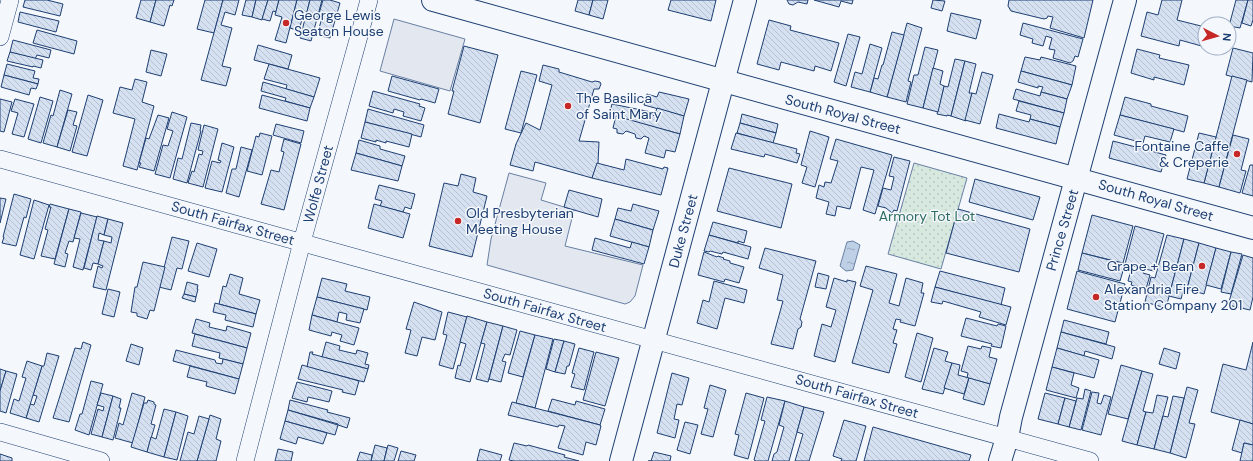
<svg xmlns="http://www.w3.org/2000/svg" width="1253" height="461" viewBox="0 0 1253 461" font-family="'DM Sans',sans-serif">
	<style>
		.grass { fill: url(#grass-dots); stroke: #687fa3 }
		.parking { fill: #e3e8f0; stroke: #687fa3 }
		.water { fill: url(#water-ripples); stroke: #687fa3 }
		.building { fill: url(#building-back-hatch); stroke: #1d3f73 }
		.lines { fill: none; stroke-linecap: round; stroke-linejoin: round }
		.street-casing { stroke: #1d3f73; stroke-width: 18 }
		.secondary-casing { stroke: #1d3f73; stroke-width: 24 }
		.street { stroke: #f4f7fb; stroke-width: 17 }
		.secondary { stroke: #f4f7fb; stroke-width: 22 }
		.poi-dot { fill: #c62828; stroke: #f4f7fb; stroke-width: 1.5 }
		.labels { text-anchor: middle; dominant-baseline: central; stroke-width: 3; stroke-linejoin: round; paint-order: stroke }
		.poi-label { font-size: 14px; fill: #1d3f73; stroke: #f4f7fb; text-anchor: start }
		.street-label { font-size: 14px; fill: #1d3f73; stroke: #f4f7fb }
		.park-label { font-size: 14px; fill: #2c6c60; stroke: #f4f7fb }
	</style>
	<defs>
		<pattern id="grass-dots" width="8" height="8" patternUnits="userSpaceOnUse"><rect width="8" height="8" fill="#d7e8df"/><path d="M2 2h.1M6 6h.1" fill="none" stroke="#b8c8c3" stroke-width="1.8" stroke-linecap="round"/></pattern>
		<pattern id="water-ripples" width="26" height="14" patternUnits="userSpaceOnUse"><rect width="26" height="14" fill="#bed0e5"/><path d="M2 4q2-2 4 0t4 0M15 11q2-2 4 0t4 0" fill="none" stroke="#9aaabe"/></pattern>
		<pattern id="building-back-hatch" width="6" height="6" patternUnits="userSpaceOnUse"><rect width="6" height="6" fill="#d5e0f0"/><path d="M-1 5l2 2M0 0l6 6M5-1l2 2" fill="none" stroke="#b6c1d1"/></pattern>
	</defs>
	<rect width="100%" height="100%" fill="#f4f7fb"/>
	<path class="grass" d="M914,163L967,178L941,269L888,254Z"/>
	<g class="parking">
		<path d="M394,19L465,39L450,91L380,71Z"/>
		<path d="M509,173L546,183L541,200L574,210L565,246L643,265L635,296L630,302L625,304L487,265L491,239Z"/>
	</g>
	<path class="water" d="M853,241L860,245L853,270L846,271L840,266L847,242Z"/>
	<g class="building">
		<path d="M25,0H47L63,4L60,16L23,7Z"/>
		<path d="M141,0H156L150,22L136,18Z"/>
		<path d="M156,0H174L172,6L170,5L164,26L150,22Z"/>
		<path d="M205,0H223L214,33L197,29Z"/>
		<path d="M223,0H239L235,15L225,12L221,25L232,28L222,66L231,68L226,86L201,80Z"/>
		<path d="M246,0H256L252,17L242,15Z"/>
		<path d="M256,0H268L262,20L252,17Z"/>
		<path d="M268,0H279L276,12L273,11L270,21L262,19Z"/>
		<path d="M279,0H297L286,43L275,40L282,17L275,15Z"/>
		<path d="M297,0H310L305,20L302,19L299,31L290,28Z"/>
		<path d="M310,0H322L311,41L300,38Z"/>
		<path d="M323,0H330L340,3L330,38L317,35L322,18L318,17Z"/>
		<path d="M578,0H593L589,15L575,11Z"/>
		<path d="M593,0H608L603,19L589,15Z"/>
		<path d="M671,0H716L711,21L668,10Z"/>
		<path d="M787,0H808L807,4L798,2L793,5L789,4Z"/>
		<path d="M814,0H853L852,4L841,1L839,7Z"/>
		<path d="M933,0L945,1L942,11L931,8Z"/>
		<path d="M1009,0H1093L1084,38L1050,28L1053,17L1048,16L1047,18L1044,19L1011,11L1008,6Z"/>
		<path d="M1162,0H1182L1177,20L1205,27V47L1180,40L1179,46L1141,36L1147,12L1158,15Z"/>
		<path d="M1236,0H1248L1240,28L1229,26Z"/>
		<path d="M1248,0H1253V20L1251,26L1242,23Z"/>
		<path d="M20,12L59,21L56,32L18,22Z"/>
		<path d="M951,13L981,20L976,39L947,31Z"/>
		<path d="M769,20L791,26L790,30L839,43L831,71L815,66L814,71L781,62L779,70L757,64Z"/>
		<path d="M907,23L922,28L908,81L911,82L906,102L887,97Z"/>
		<path d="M1023,23L1083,39L1078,57L1075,56L1073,61L1070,63L1053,58L1055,50L1049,49L1052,38L1046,36L1043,46L1032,43L1033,39L1020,35Z"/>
		<path d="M37,30L77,41L74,54L33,43Z"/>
		<path d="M892,32L904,35L887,97L870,92L874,78L878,79L882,65H883Z"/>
		<path d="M848,34L860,37L846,86L834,82Z"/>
		<path d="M13,40L51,50L49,58L37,55L35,59L10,52Z"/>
		<path d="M870,44L882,48L870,92L851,87L855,72L862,74Z"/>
		<path d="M258,45L292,55L288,69L254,60Z"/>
		<path d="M464,46L498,55L480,123L448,114L454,91H452Z"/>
		<path d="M925,47L938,50L923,108L907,104L914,75H918Z"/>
		<path d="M1233,48L1253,53L1252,82L1226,75Z"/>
		<path d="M1137,49L1160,55L1159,58L1189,65L1184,85L1154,77V80L1131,73Z"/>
		<path d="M151,50L167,54L161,76L146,72Z"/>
		<path d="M10,52L43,60L41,68L33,66V67L7,61Z"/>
		<path d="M1025,57L1040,60L1041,57L1076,66L1072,85L1021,71Z"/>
		<path d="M955,59L965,61L951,116L947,115V116L937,114L944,86L948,87Z"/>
		<path d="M965,61L976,64L969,93H972L966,121L951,116Z"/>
		<path d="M7,64L35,71L33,78L39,79L38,84L4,75Z"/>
		<path d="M269,64L320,78L314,97L286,89L287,85L264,79Z"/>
		<path d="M543,65L559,69V72L592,82L595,81L600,82L601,84L599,89H594L579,141L599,142L598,163L592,178L535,162L533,171L510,165L516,144L526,123L540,130L552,85L539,81Z"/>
		<path d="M933,68L943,71L940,84L944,86L938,112L923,108Z"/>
		<path d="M521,71L537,75L521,133L505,129Z"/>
		<path d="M1021,71L1072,85L1067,99L1041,92L1043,87L1038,86V88L1018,82Z"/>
		<path d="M982,72L993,75L980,124L965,120L972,93L976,94Z"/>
		<path d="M4,75L38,84L36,89L31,88L29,95L1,87Z"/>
		<path d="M392,76L439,89L435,103L421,99L420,100L388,91Z"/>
		<path d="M1232,76L1247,80L1219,187L1204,183Z"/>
		<path d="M135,79L147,82L142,102L154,106L137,170L123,166L135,119L113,113L120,87L132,90Z"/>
		<path d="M263,82L314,97L310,108L285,101L286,98L261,91Z"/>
		<path d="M1016,89L1040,96L1041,92L1067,99L1064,113L1013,99Z"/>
		<path d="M60,90L72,94L57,147L43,143L51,115L53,116Z"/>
		<path d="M373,91L420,104L419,106L425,108L421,121L403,116L404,112L394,109L393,113L369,106Z"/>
		<path d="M659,92L689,99L684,116L644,105L647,94L657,97Z"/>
		<path d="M88,95L103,100L87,156L72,152Z"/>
		<path d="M262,95L310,108L307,121L259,108Z"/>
		<path d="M40,97L53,101L41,143L28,139Z"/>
		<path d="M1125,97L1151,104V106L1188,116L1184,132L1120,115Z"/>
		<path d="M0,99L12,102L4,132L0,131Z"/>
		<path d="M15,99L34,104L24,137L12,134L18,113L11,111Z"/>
		<path d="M1019,101L1064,113L1060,127L1030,119L1031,115L1016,111Z"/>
		<path d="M612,104L651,112L654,116L657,108L684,116L680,134L609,115Z"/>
		<path d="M368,109L424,125L421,137L365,122Z"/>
		<path d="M68,110L77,112L73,125L77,126L70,151L57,147Z"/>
		<path d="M172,112L187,117L170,178L155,174L163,145L168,146L173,131L167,129Z"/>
		<path d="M742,114L778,124L776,133L740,123Z"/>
		<path d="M999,114L1029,122L1030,119L1060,127L1056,144L996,128Z"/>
		<path d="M158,115L169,118L154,171L139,167L141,163H139L146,138L149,139Z"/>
		<path d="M1120,115L1174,129L1170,142L1145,136L1143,143L1114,135Z"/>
		<path d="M616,116L680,134L675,152L666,150L664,158L645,153L649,138L644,136L641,139L636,138L635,134L626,131L623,134L617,133V129L613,128Z"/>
		<path d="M365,122L412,134L409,147L386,141V143L376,140V142L361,138Z"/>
		<path d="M191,123L201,125L200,131H201L187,183L173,179L178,158L182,159Z"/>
		<path d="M740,123L776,133L773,143L737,133Z"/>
		<path d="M276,124L304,131L301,143L273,135Z"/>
		<path d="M204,125L218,129L203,187L188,183L192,171L194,172L199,154L202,155L203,151L198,150Z"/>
		<path d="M810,131L829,137L815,187L802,183L807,167L801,165Z"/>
		<path d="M260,133L272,136L262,175L247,171L256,136L259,137Z"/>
		<path d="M736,133L797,149L796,153L800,154L797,163L765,154L764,157L731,149Z"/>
		<path d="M1199,133L1216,137L1204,183L1187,179Z"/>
		<path d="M1233,135L1249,139L1241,170L1246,171L1240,193L1219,187Z"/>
		<path d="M284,139L301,144L284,210L261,204L271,170L279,172L284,152L281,151Z"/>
		<path d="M836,139L892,155L875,214L863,210L874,170L861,167L850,209L837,206L835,216L826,214L829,202L816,198L819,185L824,187L825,182L831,183L838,161L830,159Z"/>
		<path d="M359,140L380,146V149L405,156L402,166L356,153Z"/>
		<path d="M1113,141L1166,155L1161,172L1109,158Z"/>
		<path d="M222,143L234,147L222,192L205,188L212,161L220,163L221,161L218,160Z"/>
		<path d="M241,147L252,150L239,197L226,193L232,169H236Z"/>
		<path d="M356,153L402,166L398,181L351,170Z"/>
		<path d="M894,157L910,161L897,211L894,210L892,213L886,208L878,206L883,188L891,190L894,177L889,176Z"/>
		<path d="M626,159L663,169L664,167L668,168L661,195L592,178L597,163L624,170Z"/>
		<path d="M1250,165H1253V196L1242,193Z"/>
		<path d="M729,168L792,184L781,228L717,211Z"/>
		<path d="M461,174L476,178L473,192L487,196L472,257L429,246L444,183L458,186Z"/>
		<path d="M975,179L1040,197L1033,220L969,202Z"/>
		<path d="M379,185L415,194L411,209L405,207L403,212L380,206L382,201L375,199Z"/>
		<path d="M569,190L602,199L598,217L564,207Z"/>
		<path d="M14,194L31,199L26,218L24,217L16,246L2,243L4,237H3Z"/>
		<path d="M0,198L6,199L0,223Z"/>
		<path d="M34,200L49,205L34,259L20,255Z"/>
		<path d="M50,204L69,209L55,259L41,256L48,230L45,229L51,207H49Z"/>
		<path d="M374,204L410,214L403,238L368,228Z"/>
		<path d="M633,204L659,211L653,230L615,219L618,208L631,211Z"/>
		<path d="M69,209L81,212L73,242L69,241L65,253L68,254L65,267L54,264Z"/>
		<path d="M958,209L1030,229L1019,272L946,253Z"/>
		<path d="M81,213L97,217L83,270L73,267L80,239L74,238Z"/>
		<path d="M1092,215L1133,226L1123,263L1082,253Z"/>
		<path d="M97,216L108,219L104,235L99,233L98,240L104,241L98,264L93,263L91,270L84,268Z"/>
		<path d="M108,219L123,223L106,290L93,287L98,266L102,268L103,266L98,264L104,241L111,243L112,237L104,235Z"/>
		<path d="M615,219L653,230L649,247L610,236Z"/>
		<path d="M713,222L747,231L744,243L738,241V243L709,235Z"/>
		<path d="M1135,226L1164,234L1154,271L1145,269L1143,273L1150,275L1146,289L1131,285L1132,282L1128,281L1131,270L1136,271L1137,267L1125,264Z"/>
		<path d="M709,235L751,247L748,259L723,252L722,254L710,251L709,252L704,251Z"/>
		<path d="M1167,235L1184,239L1166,308L1145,302L1151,277L1155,278Z"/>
		<path d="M172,237L189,241L182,269L177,268L171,290L159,287Z"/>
		<path d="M595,238L630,248L632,242L649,247L644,264L592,250Z"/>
		<path d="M1184,239L1199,243L1187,289L1184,288L1181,299L1169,296Z"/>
		<path d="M197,243L217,249L209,277L188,271Z"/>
		<path d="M1199,243L1216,248L1204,294L1187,289Z"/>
		<path d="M765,248L816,261L800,319L802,322L801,327L798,329L793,349L771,344L783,301L777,300L783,275L759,268Z"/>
		<path d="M1216,248L1231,252L1221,289L1206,285Z"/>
		<path d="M704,252L717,257L718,256L724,258L723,259L730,261V263L744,267L739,283L725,279L724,282L698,275Z"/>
		<path d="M1231,252L1242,254L1231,294L1221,292Z"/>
		<path d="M1082,253L1125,264L1120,281L1078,270Z"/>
		<path d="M1243,255L1253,258V297L1250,310L1228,305Z"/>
		<path d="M143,262L165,267L154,311L150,310L147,319L137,316V313L131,312L135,287H137Z"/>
		<path d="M866,266L897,274L889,303L899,306L906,278L923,283L921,293H924L915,326L900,322L901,320L896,319L893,329L897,330L893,343L897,344L889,373L852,363L873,290L860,286Z"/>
		<path d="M940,271L1005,288L1001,305L935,287Z"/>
		<path d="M1077,271L1125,284L1115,322L1067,309Z"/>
		<path d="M818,273L829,276L826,289L815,287Z"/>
		<path d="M230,274L243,278L239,294L260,300L256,314L219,304L223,286L226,287Z"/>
		<path d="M322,278L347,284L345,291L370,297L367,310L317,297Z"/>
		<path d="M834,278L847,282V280L856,282L835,362L814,356L822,324L831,327L836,310L826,307Z"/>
		<path d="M714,281L747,290L744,303L725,298L717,329L697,323L703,300L709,302Z"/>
		<path d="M187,282L198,285L197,289H198L196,297L184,294Z"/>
		<path d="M935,287L1011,307L1006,325L979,317L981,312L943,301L942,304L931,302Z"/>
		<path d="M108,289L120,292L114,317L102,314Z"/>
		<path d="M184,294L196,297L195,302L182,298Z"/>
		<path d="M317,297L364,309L360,323L346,320L347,314L339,312L337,322L312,315Z"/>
		<path d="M414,302L442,312L435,340L422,337L417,356L405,353L411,330L406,329Z"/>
		<path d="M215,303L256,314L253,327L225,320L226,315L213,312Z"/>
		<path d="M448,312L467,317L453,369L439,365L447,335L443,334Z"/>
		<path d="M312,315L359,328L354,345L340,341L342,335L332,332L331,336L309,330Z"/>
		<path d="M467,316L487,322L470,382L455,378L458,365L460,366L466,344L460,342Z"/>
		<path d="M966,318L997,326L998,324L1006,326L1001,348L991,346L992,344L961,336Z"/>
		<path d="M196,319L210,323L209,327L226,331L227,326L251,333L247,348L192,333Z"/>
		<path d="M1064,320L1109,332L1106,344L1061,332Z"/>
		<path d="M487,322L503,326L488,382L476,379L485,344L481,343Z"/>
		<path d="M503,326L517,330L510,355L505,354L502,361L506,362L501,382L489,379Z"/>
		<path d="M520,331L535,335L523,377L508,373Z"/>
		<path d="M1061,332L1115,347L1112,359L1085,351L1084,356L1057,348Z"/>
		<path d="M917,333L933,338L921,382L905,377Z"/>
		<path d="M195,334L247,348L243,364L219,358L220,353L192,346Z"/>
		<path d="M535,335L553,339L535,408L516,403Z"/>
		<path d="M554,339L564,341L555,372L546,369Z"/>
		<path d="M564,341L575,344L569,366H567L565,374L555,372Z"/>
		<path d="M83,342L91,345L69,422L53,418L75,348L81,349Z"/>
		<path d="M326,342L340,346L339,350L356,354L357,350L368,353L365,364L369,365L368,369L322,357Z"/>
		<path d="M1253,342V424L1211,412L1223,364L1246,370Z"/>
		<path d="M131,344L143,348L139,365L126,361Z"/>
		<path d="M968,346L981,349L982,346L991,348L989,357L997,359L990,384L967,378L968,373L961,371Z"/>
		<path d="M579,348L594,352L584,390L571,387L575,374L572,373Z"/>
		<path d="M934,348L948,352L945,361L952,363L943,394L922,389Z"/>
		<path d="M1057,348L1099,360L1094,378L1052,367Z"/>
		<path d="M1164,348L1180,353L1176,369L1159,364Z"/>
		<path d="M176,350L215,360L216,363L222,364L223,359L243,364L239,379L173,361Z"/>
		<path d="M310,352H313L312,354L368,369L364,382L307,367Z"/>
		<path d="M596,352L619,358L605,406L583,400Z"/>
		<path d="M47,353L59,356L39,422L26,418L30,404L34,405L37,396L33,395L42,366H44Z"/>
		<path d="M27,361L42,366L26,418L10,413L14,399L19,401L26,378L22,377Z"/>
		<path d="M952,363L960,365L958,375L969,378L964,394L944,388Z"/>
		<path d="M302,365L359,381L355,395L342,392L343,390L298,379Z"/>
		<path d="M1121,365L1142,371L1128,419L1108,414Z"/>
		<path d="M190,366L239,379L235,394L206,386L207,382L187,377Z"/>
		<path d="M1052,367L1074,373L1071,385L1079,388L1076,398L1046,390Z"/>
		<path d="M0,369L6,371L0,391Z"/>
		<path d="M6,371L17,374L6,413L0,411V391Z"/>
		<path d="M1142,371L1153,374L1143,411L1146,412L1137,445L1122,441Z"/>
		<path d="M672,373L689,378L682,405L677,404L674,419L679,420L675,438L657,433Z"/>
		<path d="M969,378L990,384L984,405L963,399Z"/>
		<path d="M91,381L103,384L89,435L75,430L80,414H82Z"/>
		<path d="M297,382L332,391L329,402L308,397L307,402L292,398Z"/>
		<path d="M710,385L726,390L713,437L701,434L708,409L704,408Z"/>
		<path d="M1187,387L1198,390L1189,423L1195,424L1186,458L1170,453Z"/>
		<path d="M1085,389L1091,391L1081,430L1069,427L1077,398L1083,399Z"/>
		<path d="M1092,392L1099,393L1097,403L1101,404L1104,395L1111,397L1101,435L1082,430Z"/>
		<path d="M101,393L113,396L102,437L91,434L98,409L103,411L104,407L97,405Z"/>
		<path d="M132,393L145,397L133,443L115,438L119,423L123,425Z"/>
		<path d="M746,393L764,398L748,459L734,455L739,435L735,434Z"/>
		<path d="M1045,393L1065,398L1058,424L1038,419Z"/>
		<path d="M1157,395L1168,397L1154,449L1137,445L1146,412L1153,413Z"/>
		<path d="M113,396L121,399L119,408H121L113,440L102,437Z"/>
		<path d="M1173,396L1184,398L1170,453L1154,449L1163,416L1168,417Z"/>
		<path d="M767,397L785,401L768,461H756L754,460L765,421L761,420Z"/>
		<path d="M1065,398L1076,401L1069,427L1058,424Z"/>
		<path d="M552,399L575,405L576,401L605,409L600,425L548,411Z"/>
		<path d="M148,400L154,402V404L156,405L151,424L155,425L147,452L131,447L144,403H147Z"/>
		<path d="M290,400L328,410L327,412L350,418L347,428L338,425V424L288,410Z"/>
		<path d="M785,401L804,407L789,461H772L774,454L777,452L784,427L779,425Z"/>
		<path d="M512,402L600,425L601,426L596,445L586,442L583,455L558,448L565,426L559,425L558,427L508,415Z"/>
		<path d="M804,407L824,412L809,461H795L803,434L797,432Z"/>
		<path d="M164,409L176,412L164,457L147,452L151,437L156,439Z"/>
		<path d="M288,410L338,425L335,435L285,421Z"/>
		<path d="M176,412L188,416L177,460L164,457Z"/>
		<path d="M210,415L221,419L216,439L221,441L216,461H197Z"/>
		<path d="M199,416L209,419L197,461H180L188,432L194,434Z"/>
		<path d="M844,420L866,426L856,461H841L842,459L833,456Z"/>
		<path d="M1240,420L1253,424V445L1244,443L1242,453L1232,450Z"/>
		<path d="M285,421L327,433L323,444L298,437L296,444L280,439Z"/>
		<path d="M685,422L698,425L690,454L677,450Z"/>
		<path d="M873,427L971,455L969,461H864Z"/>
		<path d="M514,443L527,446L528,445L565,455L564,457L579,461H514L509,460Z"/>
		<path d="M1244,443L1253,445V461H1240Z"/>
		<path d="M375,445L387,448L384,461H371Z"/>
		<path d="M388,445L398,448L394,461H384Z"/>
		<path d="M278,449L293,452L291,461H275Z"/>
		<path d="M480,449L502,455L500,461H477Z"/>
		<path d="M401,451L416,455L414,461H398Z"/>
		<path d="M360,452L372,455L371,461H357Z"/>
		<path d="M654,452L671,456L670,461H648H651Z"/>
		<path d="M0,454L12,458V461H0Z"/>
	</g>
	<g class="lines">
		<g class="street-casing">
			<g id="street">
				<path d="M0,37L10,0"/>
				<path d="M0,159L1090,461"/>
				<path d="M0,432L101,461"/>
				<path d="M245,461L302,242L369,0"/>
			</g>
		</g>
		<g class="secondary-casing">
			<g id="secondary">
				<path d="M433,0L1253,228"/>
				<path d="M621,461L745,0"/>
				<path d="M1000,461L1007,438L1011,417L1125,0"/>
			</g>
		</g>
		<use href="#street" class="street"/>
		<use href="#secondary" class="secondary"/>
	</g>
	<g class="poi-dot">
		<circle cx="286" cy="23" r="4"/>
		<circle cx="568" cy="106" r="4"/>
		<circle cx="1237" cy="154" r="4"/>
		<circle cx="458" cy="221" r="4"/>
		<circle cx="1202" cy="266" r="4"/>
		<circle cx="1096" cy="297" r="4"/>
	</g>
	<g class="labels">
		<g class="poi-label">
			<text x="294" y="15">George Lewis<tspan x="294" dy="16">Seaton House</tspan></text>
			<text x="576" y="98">The Basilica<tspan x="576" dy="16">of Saint Mary</tspan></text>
			<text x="1229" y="146" text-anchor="end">Fontaine Caffe<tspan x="1229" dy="16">&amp; Creperie</tspan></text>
			<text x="466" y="213">Old Presbyterian<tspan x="466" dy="16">Meeting House</tspan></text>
			<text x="1194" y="266" text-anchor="end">Grape + Bean</text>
			<text x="1104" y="289">Alexandria Fire<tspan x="1104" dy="16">Station Company 201</tspan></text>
		</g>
		<g class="street-label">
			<text transform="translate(843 114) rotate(15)">South Royal Street</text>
			<text transform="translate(318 184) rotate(-75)">Wolfe Street</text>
			<text transform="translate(1156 200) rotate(16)">South Royal Street</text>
			<text transform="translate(233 223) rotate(16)">South Fairfax Street</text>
			<text transform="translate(1062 230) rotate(-74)">Prince Street</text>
			<text transform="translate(683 231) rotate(-75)">Duke Street</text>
			<text transform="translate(545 310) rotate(16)">South Fairfax Street</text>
			<text transform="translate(857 396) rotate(16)">South Fairfax Street</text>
		</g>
		<g class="park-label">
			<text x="927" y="216">Armory Tot Lot</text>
		</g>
	</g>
	<g transform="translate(1217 36) rotate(96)"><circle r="19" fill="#f4f7fb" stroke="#9eadc5"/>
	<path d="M0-3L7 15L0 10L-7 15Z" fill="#c62828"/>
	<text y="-6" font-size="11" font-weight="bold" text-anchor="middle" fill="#1d3f73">N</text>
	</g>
</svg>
